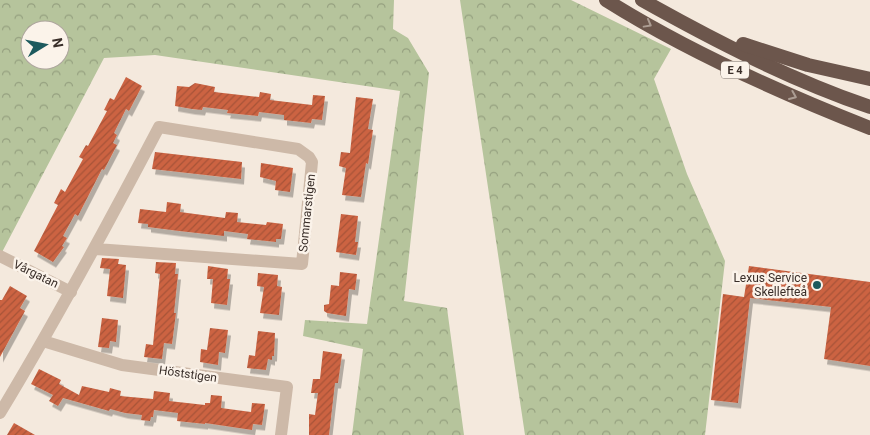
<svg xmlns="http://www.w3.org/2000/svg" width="870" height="435" viewBox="0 0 870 435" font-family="Roboto,sans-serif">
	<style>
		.forest { fill: url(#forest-crowns); fill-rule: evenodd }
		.building { fill: url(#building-hatch); filter: url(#shadow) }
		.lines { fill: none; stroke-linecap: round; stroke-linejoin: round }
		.minor { stroke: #cdb9a8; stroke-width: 12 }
		.trunk { stroke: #6c564c; stroke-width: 14 }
		.oneway { stroke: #ac9d93 }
		.poi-dot { fill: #1c595d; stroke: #fbf3ea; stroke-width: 2 }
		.labels { text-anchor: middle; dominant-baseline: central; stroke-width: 5; stroke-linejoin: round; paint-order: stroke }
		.shield { fill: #fbf3ea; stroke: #736963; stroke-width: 1 }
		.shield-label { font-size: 11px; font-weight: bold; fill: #392e29 }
		.street-label { font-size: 12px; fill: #392e29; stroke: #fbf3ea }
		.poi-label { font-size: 12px; fill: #392e29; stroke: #fbf3ea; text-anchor: end }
	</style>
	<defs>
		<pattern id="forest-crowns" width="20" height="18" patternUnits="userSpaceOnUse" patternTransform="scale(1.25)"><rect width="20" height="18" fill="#b6c49c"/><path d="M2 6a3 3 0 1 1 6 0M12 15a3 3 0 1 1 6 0" fill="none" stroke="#95a07f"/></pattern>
		<pattern id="building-hatch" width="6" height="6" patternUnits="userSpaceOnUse" patternTransform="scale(1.25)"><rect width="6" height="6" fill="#cc6443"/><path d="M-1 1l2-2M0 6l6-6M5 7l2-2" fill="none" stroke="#a75338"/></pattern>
		<filter id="shadow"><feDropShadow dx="3" dy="5.5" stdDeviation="0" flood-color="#0004"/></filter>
	</defs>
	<rect width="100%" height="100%" fill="#f4e9dd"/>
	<g class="forest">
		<path d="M0,0H394L393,29L408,38L429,73L404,301L447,308L464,435H352L363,349L303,336L305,320L367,324L400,91L155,55L104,58L0,256ZM30,30H60V60H30Z"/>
		<path d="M460,0H571L671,49L654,79L687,174L725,261L705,435H525Z"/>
	</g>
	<g class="building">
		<path d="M126,77L142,86L129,111L126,109L114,133L117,135L113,143L117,145L104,170L102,169L78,216L75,214L63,236L67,238L62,246L64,247L53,262L34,251L58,205L54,203L61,189L65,192L83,159L79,157L86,145L88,146L107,111L104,110L110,98L114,100Z"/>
		<path d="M195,83L215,87L214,92L259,97L260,92L271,94L270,100L312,105L313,95L325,96L322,120L312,119L311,123L284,120V115L259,112L258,116L227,113L228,110L203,107L202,110L192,109L175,106L177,86L189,87Z"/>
		<path d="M356,97L373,99L368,129L373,130L368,164L366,163L361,197L342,195L346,168L339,166L341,152L350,153Z"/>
		<path d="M155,152L242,162L241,179L152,169Z"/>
		<path d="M261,163L293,168L290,192L275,190L276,181L260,177Z"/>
		<path d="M167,202L181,204L180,212L225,218L226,212L238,213L237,222L266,225L267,222L283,224L281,239H276V242L247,239L248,234L224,231V236L179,231L148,227V224L138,223L140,209L166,212Z"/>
		<path d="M341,214L358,216L355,242H358L356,255L336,252Z"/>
		<path d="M102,258L119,259L118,264L126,265L123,298L107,296L110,269L100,268Z"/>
		<path d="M156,262L176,263L175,274H178L174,313H176L172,344L164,343L162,359L144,357L146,344L153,345L160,274L155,273Z"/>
		<path d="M208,266L228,269L227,279H230L227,305L211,303L213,279H207Z"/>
		<path d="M749,266L870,282V366L824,359L831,307L750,298L738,403L711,400L723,294L744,297Z"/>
		<path d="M340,272L357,274L355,290L349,289L346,316L327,313L324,311V305L329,304L331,285L339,286Z"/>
		<path d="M258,273L278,275L277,286L282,287L279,315L260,313L264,287L257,286Z"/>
		<path d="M10,286L27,296L20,308L25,311L0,357V300H2Z"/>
		<path d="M102,318L118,320L116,342L110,341L109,348L98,347Z"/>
		<path d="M210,328L228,330L225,353L219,352L218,365L200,362L201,349L207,350Z"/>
		<path d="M258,331L275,333L274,356H272V360L268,359L266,370L247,368L249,355L255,356Z"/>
		<path d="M323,351L342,354L338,383H335L329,435H309V414L315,415L318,393H311L313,379H320Z"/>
		<path d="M39,369L61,380L59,384L79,395L82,386L109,392L110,388L121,391L120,396L153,399L154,391L170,393L169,401L205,405V403H210L211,395L222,396L221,408L251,412L252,403L265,404L262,425L253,424L252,430L205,423V424L177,421L178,413L154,410L153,417H151L150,421L141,420L142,415L125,413L110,409L109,411L63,398L58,406L49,401L53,395L31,384Z"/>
		<path d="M14,423L35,435H7Z"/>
	</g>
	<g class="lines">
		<g class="minor">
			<path d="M0,256L71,292"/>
			<path d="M43,341L122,365L287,387L281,435"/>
			<path d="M0,413C57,319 108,224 159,127L298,149L309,157L312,162L302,264L96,249"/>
		</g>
		<g class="trunk">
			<path d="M606,0C687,51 781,93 870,128"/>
			<path d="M642,0C715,41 791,80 870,107"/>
			<path d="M743,44L808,65L870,79"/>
		</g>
	</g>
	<defs><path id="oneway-chevron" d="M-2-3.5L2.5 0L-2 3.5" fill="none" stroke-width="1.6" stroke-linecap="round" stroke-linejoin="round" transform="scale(1.25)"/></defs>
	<g class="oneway">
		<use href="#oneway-chevron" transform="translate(648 24) rotate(29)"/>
		<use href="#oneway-chevron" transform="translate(793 96) rotate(23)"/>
	</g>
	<circle class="poi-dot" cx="817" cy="285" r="5"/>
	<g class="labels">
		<rect class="shield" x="721" y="61.5" width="28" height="17" rx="4"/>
		<g class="shield-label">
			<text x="735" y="70">E 4</text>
		</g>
		<g class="street-label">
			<text transform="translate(307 213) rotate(-84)">Sommarstigen</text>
			<text transform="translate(36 274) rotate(26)">Vårgatan</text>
			<text transform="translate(188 374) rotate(8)">Höststigen</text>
		</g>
		<g class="poi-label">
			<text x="807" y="278">Lexus Service<tspan x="807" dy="14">Skellefteå</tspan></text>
		</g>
	</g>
	<g transform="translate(45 45) rotate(80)"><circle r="24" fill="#fbf3ea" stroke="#ada49d"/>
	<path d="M0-4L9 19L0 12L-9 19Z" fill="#1c595d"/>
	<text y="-8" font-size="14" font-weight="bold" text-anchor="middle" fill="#392e29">N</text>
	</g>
</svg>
